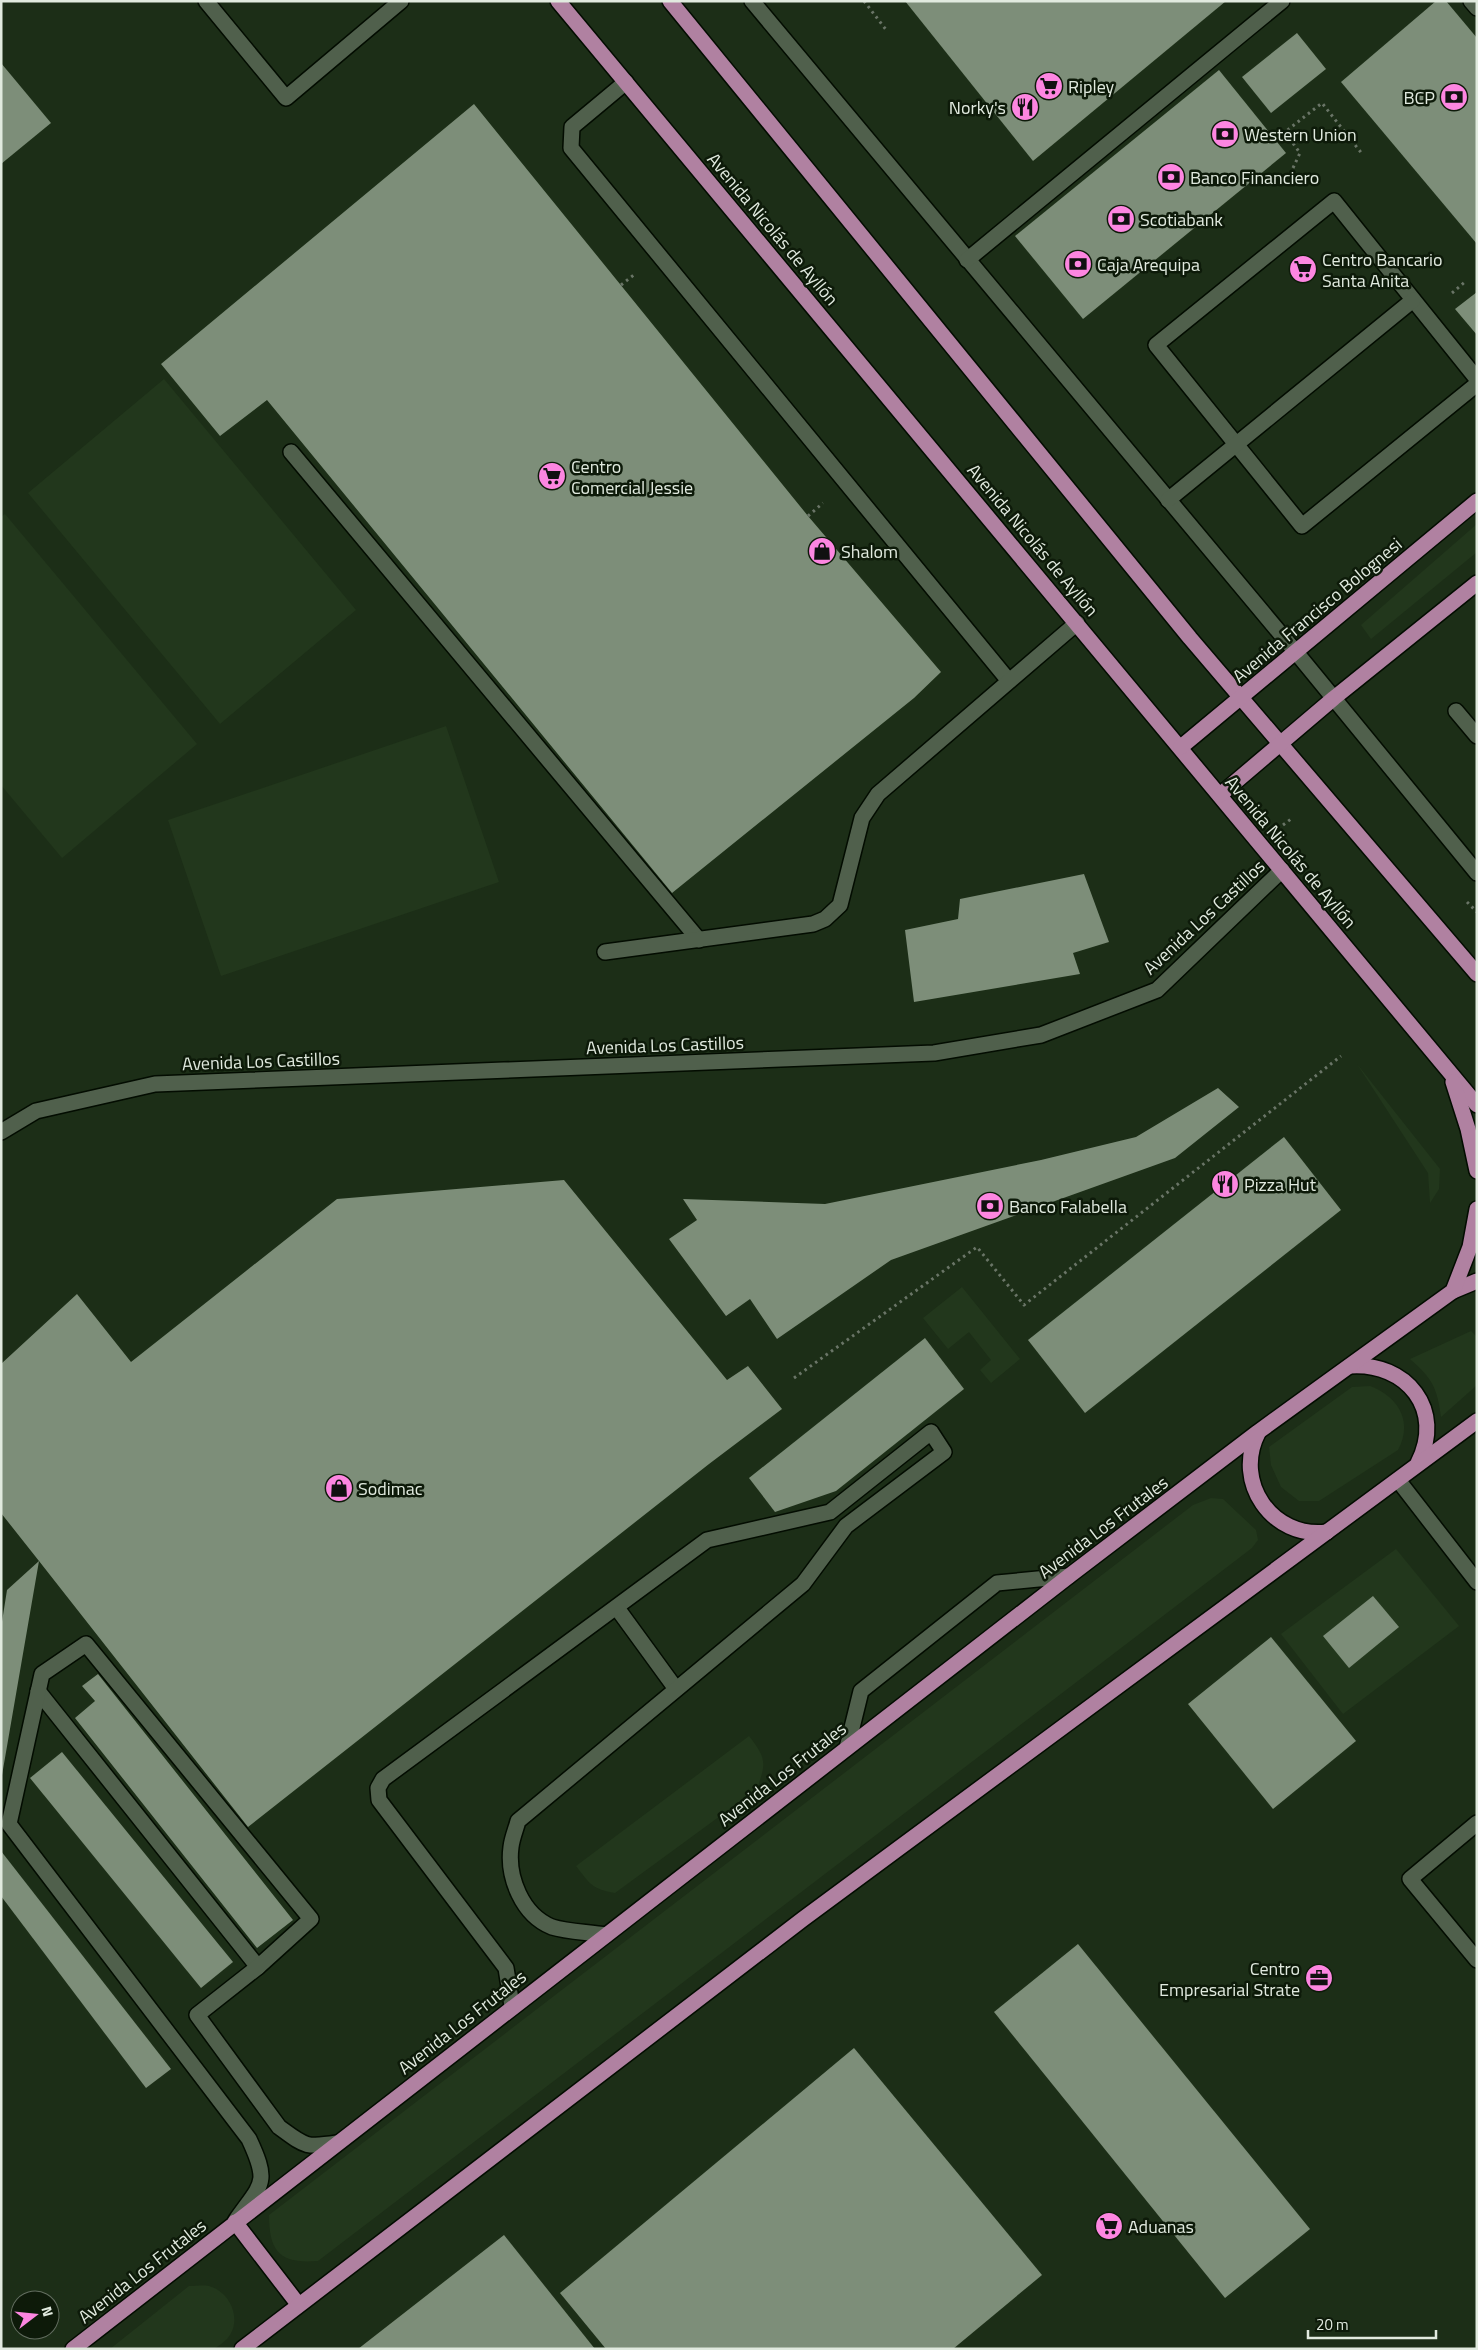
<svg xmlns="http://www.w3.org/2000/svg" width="1478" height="2350" viewBox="0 0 1478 2350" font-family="'Titillium Web',sans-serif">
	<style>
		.built { fill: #1c2e17; fill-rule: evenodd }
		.green { fill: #22371c }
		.building { fill: #7d8e79 }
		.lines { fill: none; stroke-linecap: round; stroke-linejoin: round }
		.minor-casing { stroke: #030c01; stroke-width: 18 }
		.major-casing { stroke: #030c01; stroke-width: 18 }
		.path { stroke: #6a7567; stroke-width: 3; stroke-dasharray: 2.5 4; stroke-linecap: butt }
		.minor { stroke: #50604c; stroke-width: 15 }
		.major { stroke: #b081a1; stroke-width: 15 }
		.labels { text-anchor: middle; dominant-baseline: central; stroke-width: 5; stroke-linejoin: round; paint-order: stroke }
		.poi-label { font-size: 18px; fill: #e1eadf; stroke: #0d1a09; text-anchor: start }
		.street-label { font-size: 18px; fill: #e1eadf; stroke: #0d1a09 }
	</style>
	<rect width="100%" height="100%" fill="#162312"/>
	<path class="built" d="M1,1H1477V2349H1ZM20,2300H50V2330H20Z"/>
	<g class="green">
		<path d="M164,379L356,610L220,724L28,493Z"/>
		<path d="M5,514L197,744L62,858L1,785V517Z"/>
		<path d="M1477,524V552L1371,639L1361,625Z"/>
		<path d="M446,726L499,882L221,976L168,820Z"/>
		<path d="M1357,1064L1440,1169L1439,1189L1430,1203L1428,1173Z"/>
		<path d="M962,1287L1020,1359L991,1383L980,1370L991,1360L969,1332L948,1349L923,1318Z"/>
		<path d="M1471,1331L1477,1337V1385L1441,1417C1437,1388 1433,1379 1410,1359Z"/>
		<path d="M1370,1386C1399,1397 1413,1422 1398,1450L1319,1501H1299L1281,1487L1271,1465L1269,1447L1352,1387Z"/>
		<path d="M1211,1498L1223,1499L1256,1530L1258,1540L1252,1548L318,2261C281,2264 269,2253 269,2215L1193,1505Z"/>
		<path d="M1396,1549L1459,1626L1343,1714L1281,1634Z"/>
		<path d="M749,1736C767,1759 766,1763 757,1789L615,1893C592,1889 590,1884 576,1866Z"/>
		<path d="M189,2286C195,2286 203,2285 209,2286C231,2292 243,2321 227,2339C223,2343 218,2346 214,2349H110Z"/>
	</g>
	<g class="building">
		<path d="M905,1H1226L1033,161Z"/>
		<path d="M1436,1H1446L1477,38V244L1341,82Z"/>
		<path d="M1297,33L1326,69L1271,113L1242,77Z"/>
		<path d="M1,63L51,123L1,164Z"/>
		<path d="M1219,70L1286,153L1083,319L1015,236Z"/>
		<path d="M474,104L808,516L941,672L914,698L672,893L267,400L220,436L161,364Z"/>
		<path d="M1477,292V335L1455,309Z"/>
		<path d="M1084,874L1109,942L1073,953L1080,974L914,1002L905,930L958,919L960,899Z"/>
		<path d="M1218,1088L1239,1107L1175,1158L891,1260L777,1339L750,1299L726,1316L669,1239L697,1220L683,1199L825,1204L1041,1160L1136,1137Z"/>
		<path d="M1284,1137L1341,1210L1085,1413L1028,1340Z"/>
		<path d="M564,1180L727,1380L748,1366L782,1409L709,1464L248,1827L39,1561L1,1781V1628L7,1590L39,1561L1,1513V1364L77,1294L131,1362L337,1199Z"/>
		<path d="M925,1338L964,1389L836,1491L775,1512L749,1478Z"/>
		<path d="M1373,1596L1399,1627L1349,1668L1323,1636Z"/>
		<path d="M1271,1637L1356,1741L1273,1809L1188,1704Z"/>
		<path d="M98,1674L293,1920L257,1948L75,1718L95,1701L82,1686Z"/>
		<path d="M62,1752L233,1962L201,1988L30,1778Z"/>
		<path d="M1,1851L171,2069L146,2088L1,1896Z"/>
		<path d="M1078,1944L1310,2229L1225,2298L994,2012Z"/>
		<path d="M854,2048L1042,2275L953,2349H606L560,2293Z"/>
		<path d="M504,2235L595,2349H358Z"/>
	</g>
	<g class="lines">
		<g class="minor-casing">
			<g id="minor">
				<path d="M206,1L286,98L401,1"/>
				<path d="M752,1L1295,651L1477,873"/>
				<path d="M1471,1L1477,8"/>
				<path d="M626,82L572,127L571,148L1009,681"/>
				<path d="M967,260L1282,1"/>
				<path d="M1477,379L1334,201L1156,345L1302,526L1477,384"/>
				<path d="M291,452L699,940"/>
				<path d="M1168,500L1413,300"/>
				<path d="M1456,711L1477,736"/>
				<path d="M605,952L813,924L825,919L840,905L862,818L878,794L1077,623"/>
				<path d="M1,1132L36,1111L155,1084L934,1053L1041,1035L1157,990L1282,870"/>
				<path d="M1398,1480L1477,1582"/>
				<path d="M617,1608L676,1689"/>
				<path d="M38,1691L258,1967"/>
				<path d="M847,1748L861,1691L997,1583L1069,1576"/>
				<path d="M1477,1823L1410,1879L1477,1960"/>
				<path d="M512,2006L506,1968L379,1800L378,1788L383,1779L707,1540L830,1512L931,1432L944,1452L846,1526L803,1584L518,1821C516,1829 512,1838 511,1847C507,1877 522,1915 552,1927C568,1932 589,1932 606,1935"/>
				<path d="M236,2220C262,2183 270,2184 249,2139L9,1824L42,1674L86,1644L311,1919L258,1967L197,2015L279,2127C305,2146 305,2148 337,2143"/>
			</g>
		</g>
		<g class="major-casing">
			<g id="major">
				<path d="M558,1L1477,1105"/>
				<path d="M670,1L1190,638L1477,974"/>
				<path d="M1181,747L1477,501"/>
				<path d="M1220,795L1334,698L1477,583"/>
				<path d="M1453,1082L1468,1129L1477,1171"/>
				<path d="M1453,1291L1477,1281"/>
				<path d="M1350,1366C1407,1362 1445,1410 1418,1463"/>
				<path d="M1258,1433C1233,1482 1272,1539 1327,1532"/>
				<path d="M235,2222L298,2304"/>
				<path d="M73,2349L1069,1576L1258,1432L1453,1291L1470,1247L1477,1209"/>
				<path d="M242,2349L803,1919L1477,1421"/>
			</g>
		</g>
		<g class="path">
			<path d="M864,1L887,31"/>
			<path d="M1293,168L1300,153L1285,132L1322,103L1363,155"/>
			<path d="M621,285L635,274"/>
			<path d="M1452,293L1466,281"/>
			<path d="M808,516L823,503"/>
			<path d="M1283,825L1291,819"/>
			<path d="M1467,902L1477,912"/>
			<path d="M794,1378L977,1247L1024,1305L1341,1056"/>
		</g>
		<use href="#minor" class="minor"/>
		<use href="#major" class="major"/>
	</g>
	<defs>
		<g id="supermarket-disc" transform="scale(1.4375)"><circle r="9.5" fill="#fd86e1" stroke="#0d1a09"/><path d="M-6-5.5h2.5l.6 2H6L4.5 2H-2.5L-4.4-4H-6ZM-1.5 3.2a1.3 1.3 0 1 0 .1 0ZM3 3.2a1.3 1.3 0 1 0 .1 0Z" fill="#111"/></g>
		<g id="bank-disc" transform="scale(1.4375)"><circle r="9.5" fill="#fd86e1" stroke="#0d1a09"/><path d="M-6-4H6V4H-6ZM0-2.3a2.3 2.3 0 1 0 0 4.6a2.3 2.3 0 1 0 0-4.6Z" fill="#111"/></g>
		<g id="restaurant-disc" transform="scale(1.4375)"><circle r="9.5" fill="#fd86e1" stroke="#0d1a09"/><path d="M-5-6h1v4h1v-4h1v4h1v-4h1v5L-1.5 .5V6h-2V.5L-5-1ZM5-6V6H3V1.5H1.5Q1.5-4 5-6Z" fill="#111"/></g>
		<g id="shop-disc" transform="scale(1.4375)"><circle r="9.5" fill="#fd86e1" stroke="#0d1a09"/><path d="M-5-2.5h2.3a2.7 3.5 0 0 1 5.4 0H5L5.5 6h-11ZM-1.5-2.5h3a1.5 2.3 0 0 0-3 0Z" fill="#111"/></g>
		<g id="office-disc" transform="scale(1.4375)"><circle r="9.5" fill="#fd86e1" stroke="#0d1a09"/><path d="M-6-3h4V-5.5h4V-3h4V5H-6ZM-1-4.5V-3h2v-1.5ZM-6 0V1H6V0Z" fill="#111"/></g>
	</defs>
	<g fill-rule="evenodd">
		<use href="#supermarket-disc" x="1049" y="86"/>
		<use href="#bank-disc" x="1454" y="97"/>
		<use href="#restaurant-disc" x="1025" y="107"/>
		<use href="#bank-disc" x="1225" y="134"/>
		<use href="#bank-disc" x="1171" y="177"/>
		<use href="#bank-disc" x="1121" y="219"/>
		<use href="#bank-disc" x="1078" y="264"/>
		<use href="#supermarket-disc" x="1303" y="269"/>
		<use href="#supermarket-disc" x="552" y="476"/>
		<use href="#shop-disc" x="822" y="551"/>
		<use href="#restaurant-disc" x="1225" y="1184"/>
		<use href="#bank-disc" x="990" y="1206"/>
		<use href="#shop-disc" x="339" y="1488"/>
		<use href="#office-disc" x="1319" y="1978"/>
		<use href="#supermarket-disc" x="1109" y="2226"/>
	</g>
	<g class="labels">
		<g class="poi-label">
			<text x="1068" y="86">Ripley</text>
			<text x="1435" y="97" text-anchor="end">BCP</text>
			<text x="1006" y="107" text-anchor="end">Norky's</text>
			<text x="1244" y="134">Western Union</text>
			<text x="1190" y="177">Banco Financiero</text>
			<text x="1140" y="219">Scotiabank</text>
			<text x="1322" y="259">Centro Bancario<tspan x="1322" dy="21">Santa Anita</tspan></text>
			<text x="1097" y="264">Caja Arequipa</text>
			<text x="571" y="466">Centro<tspan x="571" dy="21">Comercial Jessie</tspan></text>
			<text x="841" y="551">Shalom</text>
			<text x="1244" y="1184">Pizza Hut</text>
			<text x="1009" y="1206">Banco Falabella</text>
			<text x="358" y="1488">Sodimac</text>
			<text x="1300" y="1968" text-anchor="end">Centro<tspan x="1300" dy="21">Empresarial Strate</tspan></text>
			<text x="1128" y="2226">Aduanas</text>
		</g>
		<g class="street-label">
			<text transform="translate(773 229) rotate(50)">Avenida Nicolás de Ayllón</text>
			<text transform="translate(1033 540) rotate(50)">Avenida Nicolás de Ayllón</text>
			<text transform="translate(1317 610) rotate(-40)">Avenida Francisco Bolognesi</text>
			<text transform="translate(1291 852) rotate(50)">Avenida Nicolás de Ayllón</text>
			<text transform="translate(1204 917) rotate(-43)">Avenida Los Castillos</text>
			<text transform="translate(665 1045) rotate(-2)">Avenida Los Castillos</text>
			<text transform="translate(261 1061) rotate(-2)">Avenida Los Castillos</text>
			<text transform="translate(1103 1527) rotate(-37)">Avenida Los Frutales</text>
			<text transform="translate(782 1774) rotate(-38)">Avenida Los Frutales</text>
			<text transform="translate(462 2022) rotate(-38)">Avenida Los Frutales</text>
			<text transform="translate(142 2271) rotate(-38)">Avenida Los Frutales</text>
		</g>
	</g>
	<rect width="1478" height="2350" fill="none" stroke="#e1eadf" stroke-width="5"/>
	<g transform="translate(35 2315) rotate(74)"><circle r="24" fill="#0d1a09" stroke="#626d5f"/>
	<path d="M0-4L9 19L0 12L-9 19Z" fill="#fd86e1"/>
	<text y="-8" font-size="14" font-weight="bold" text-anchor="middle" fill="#e1eadf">N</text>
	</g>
	<path d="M1308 2330v8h128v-8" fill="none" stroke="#e1eadf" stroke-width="2.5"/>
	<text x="1316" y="2330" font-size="15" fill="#e1eadf" stroke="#0d1a09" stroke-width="4" paint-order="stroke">20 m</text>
</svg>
